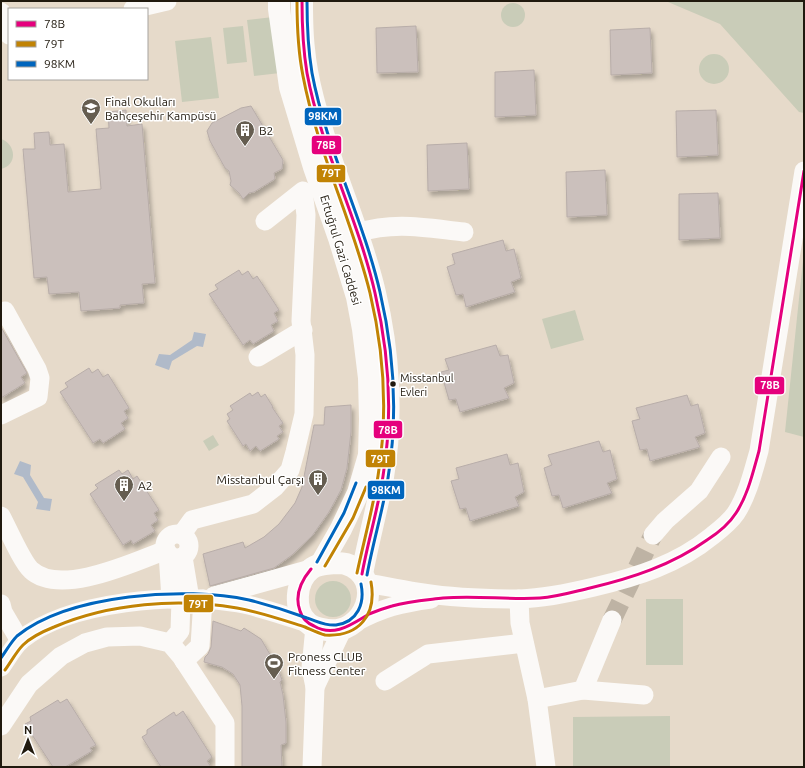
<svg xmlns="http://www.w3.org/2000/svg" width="805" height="768" viewBox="0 0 805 768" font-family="Ubuntu,sans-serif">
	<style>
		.green { fill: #c9ccb8 }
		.water { fill: #b0bac9 }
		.building { fill: #cbc0bc; stroke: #b8ada9; filter: url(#shadow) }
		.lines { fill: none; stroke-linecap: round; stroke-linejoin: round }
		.minor-tunnel { stroke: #beb3a4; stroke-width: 19; stroke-dasharray: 19 10; stroke-linecap: butt }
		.minor { stroke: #fbf9f7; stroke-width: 19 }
		.major { stroke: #fbf9f7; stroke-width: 22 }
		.bus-1-casing { stroke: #fff; stroke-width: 6 }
		.bus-2-casing { stroke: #fff; stroke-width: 6 }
		.bus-3-casing { stroke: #fff; stroke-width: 6 }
		.bus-1 { stroke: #e5007d; stroke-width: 3 }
		.bus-2 { stroke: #c18304; stroke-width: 3 }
		.bus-3 { stroke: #0065bd; stroke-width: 3 }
		.bus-dot { fill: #20190e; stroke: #fff; stroke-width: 1.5 }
		.labels { text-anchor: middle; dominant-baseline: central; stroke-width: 3; stroke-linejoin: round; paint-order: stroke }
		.bus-label { font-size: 11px; fill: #20190e; stroke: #fff; text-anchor: start }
		.poi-label { font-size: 12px; fill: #20190e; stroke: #fff; text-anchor: start }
		.street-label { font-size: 12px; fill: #20190e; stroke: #fff }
		.line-badge { stroke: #fff; stroke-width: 1.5 }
		.badge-label { font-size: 11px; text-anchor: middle; font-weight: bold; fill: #fff }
	</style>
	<defs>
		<filter id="shadow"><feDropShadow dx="2.5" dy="4.5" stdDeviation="2" flood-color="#0004"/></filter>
	</defs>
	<rect width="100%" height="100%" fill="#e6daca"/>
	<g class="green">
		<path d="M652,1H804V113L799,112L720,24L668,2Z"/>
		<circle cx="513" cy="15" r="12"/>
		<path d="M273,17L280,73L254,76L247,20Z"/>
		<path d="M243,26L247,62L227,64L223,28Z"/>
		<path d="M211,37L219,98L182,102L175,41Z"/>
		<circle cx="714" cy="69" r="15"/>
		<path d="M1,139C16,144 18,165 1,169Z"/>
		<path d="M804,251V437L785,432Z"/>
		<path d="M575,310L584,340L551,349L542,319Z"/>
		<path d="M213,435L219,445L209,451L203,441Z"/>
		<circle cx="333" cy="599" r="18"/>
		<rect x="646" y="599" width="37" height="66"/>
		<path d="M670,716V767H573V717Z"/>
	</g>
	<g class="water">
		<path d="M194,332L206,334L203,347L197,346L172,361L169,370L155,365L159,354L170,355L192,340Z"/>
		<path d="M20,461L31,465L30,475L44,498L52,499L50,511L36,509L38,502L23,477L14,474Z"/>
	</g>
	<g class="building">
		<path d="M416,26L418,72L377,73L376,28Z"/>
		<path d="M650,28L652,73L611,75L610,30Z"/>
		<path d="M534,70L536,115L495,117V72Z"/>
		<path d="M251,106L283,160L282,169L274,173L275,179L254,192L249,193L243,199L239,193L230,185L231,181L229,171L225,168L210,141L207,131L212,123L241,108Z"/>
		<path d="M126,110L127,126L142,124L155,283L142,284L144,303L120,305V308L81,311L79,292L49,294L47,277L34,278L23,149H35L34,133L49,132L50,145L64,144L68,192L101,189L96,129L109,128L108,112Z"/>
		<path d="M716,110L718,155L677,157L676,111Z"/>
		<path d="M467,143L469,189L428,191L427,145Z"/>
		<path d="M605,170L607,215L567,217L566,172Z"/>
		<path d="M718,193L720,238L679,240V194Z"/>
		<path d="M503,240L506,251L514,249L521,278L511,282L515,292L466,307L463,294L456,295L447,267L455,264L452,254Z"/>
		<path d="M239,270L242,275L248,271L253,279L257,276L279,310L274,313L278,321L271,325L274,331L253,344L250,340L243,345L209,294L218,289L215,285Z"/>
		<path d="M1,327L27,373L21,377L25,383L1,398Z"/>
		<path d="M496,345L500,356L508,355L514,383L504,388L509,398L460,412L456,399L449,400L441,372L449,370L445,359Z"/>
		<path d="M89,368L92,373L98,369L103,377L108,374L129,408L124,411L128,418L121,423L125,429L103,443L100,439L93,443L60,392L68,387L65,383Z"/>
		<path d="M258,392L261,397L265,394L273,407H272L283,423L279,426L283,432L277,436L279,439L260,451L256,446L250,451L246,444L243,446L227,421L230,419L227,414L233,410L230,406L250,393L252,396Z"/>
		<path d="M687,395L691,406L698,404L705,433L695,437L700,447L650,461L647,449L640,450L632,421L640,419L636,408Z"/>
		<path d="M351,405V432L347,468L341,490L329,512L312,536L292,555L274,568L210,586L203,554L243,542L245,548L264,537L279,524L295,503L302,487L314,425H324L325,407Z"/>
		<path d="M599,441L603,452L610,450L617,479L607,483L612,493L563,508L559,495L552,496L544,468L552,465L548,455Z"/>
		<path d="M507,454L510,465L518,463L524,492L515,497L519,506L470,521L466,508L460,509L451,481L459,479L456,468Z"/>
		<path d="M119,470L122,474L128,470L133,479L137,476L159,510L154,513L158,520L151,525L155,531L133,544L131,540L123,545L90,494L98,488L95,485Z"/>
		<path d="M213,621L241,631L244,628L261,639L278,668L282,680L280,682L283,695L286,722V743L281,745L282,767H242V706L240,685L233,674L222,667L204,662L205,657L208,654L211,647Z"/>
		<path d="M67,699L96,745L90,748L92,751L65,767H53L25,724L31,721L30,717L58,700L60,703Z"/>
		<path d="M183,711L212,757L207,761L211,767H161L142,737L147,734V730L174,712L176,716Z"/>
	</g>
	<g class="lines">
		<path class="minor-tunnel" d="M612,620L653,535"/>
		<g class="minor">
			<path d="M133,9L167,1"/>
			<path d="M1,12L9,35"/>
			<path d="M357,233C395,221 426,228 464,232"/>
			<path d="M258,357L303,330"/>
			<path d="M1,415L38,397L40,378L37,369L5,311"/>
			<path d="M1,516C8,529 22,562 31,570C60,597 134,562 166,550"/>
			<circle cx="177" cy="546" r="12"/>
			<path d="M182,534L192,520L253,504L275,487L290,470L295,452L304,414L305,355L301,321L306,215L303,191L265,221"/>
			<path d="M653,535L665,521L699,491L721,457"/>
			<path d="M168,553L171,599"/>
			<path d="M183,557L190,599"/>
			<path d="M366,583C385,586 404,590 423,593C454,598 488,599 520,599C546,598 569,593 594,587C637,577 678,564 712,536C721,529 730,522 736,513C748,494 753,472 759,451L804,171"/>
			<path d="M214,596L311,569"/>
			<path d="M519,599L520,623L537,699L546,767"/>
			<path d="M1,604L3,612L20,641"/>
			<path d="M356,622C382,608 401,603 431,599"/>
			<path d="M170,643L180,631L181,599"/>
			<path d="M184,661L200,646L203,599"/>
			<path d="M1,667C7,659 13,647 21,640C68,601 179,592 238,603C261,607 285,616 308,623"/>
			<path d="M385,681L428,654L524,643"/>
			<path d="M315,687L342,630"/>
			<path d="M583,690L644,695"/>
			<path d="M537,699L583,690L612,620"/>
			<path d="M1,726L29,684L61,656L85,643L107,637L140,636L170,643L181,656L225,723V767"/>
			<path d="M312,767L315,687L311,668L315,627"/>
		</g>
		<g class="major">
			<path d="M279,1V9L290,87L314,167L339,238L357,297L363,329L369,378L370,419L369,455L358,493L341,529L321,564"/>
			<path d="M302,1C302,17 302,33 304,49C307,83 318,117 328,149C343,197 364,244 375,293C389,351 393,418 383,477C377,509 368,542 362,574"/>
			<path d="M334,563C338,563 343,563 346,564C387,577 366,640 322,629C317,628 312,627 308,623C293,611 295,581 311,569C317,564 326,564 334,563Z"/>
		</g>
		<g class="bus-1-casing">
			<g id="bus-1">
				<path d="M302,1C302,25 303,49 307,73C321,149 358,218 375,293C389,353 393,416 383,476C378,509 368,541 362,574"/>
				<path d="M311,569C301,581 294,595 300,611C302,618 307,623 314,626C334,638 352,624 369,614C376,611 385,608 392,606C408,601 426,600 443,598C475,595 508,600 540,598C557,597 573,592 590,588C632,578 672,565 707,540C718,533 729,524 736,513C748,495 753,472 759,451L804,171"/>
			</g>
		</g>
		<g class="bus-2-casing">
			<g id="bus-2">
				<path d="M297,1C297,26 298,51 303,76C317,151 352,219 370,293C384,352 388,415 378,476C373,508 364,540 357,573"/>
				<path d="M325,566L353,518L366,487"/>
				<path d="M5,670C11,662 16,652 23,645C31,637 44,631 54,627C110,603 178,598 237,608C260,612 283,620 305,627C312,630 318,633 325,635C359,637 377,615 371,582"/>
			</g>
		</g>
		<g class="bus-3-casing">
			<g id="bus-3">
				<path d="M307,1C307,25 308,49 312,73C326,148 363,218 380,292C394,352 398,416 388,478C383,510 373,542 367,575"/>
				<path d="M317,562L344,513L356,483"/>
				<path d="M1,658C6,651 11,642 17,636C69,594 186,586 249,600C269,605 288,611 307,618C317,621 325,626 336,625C358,622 365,603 361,584"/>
			</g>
		</g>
		<use href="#bus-1" class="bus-1"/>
		<use href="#bus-2" class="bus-2"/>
		<use href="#bus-3" class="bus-3"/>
	</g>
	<defs>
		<g id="school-pin" transform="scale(1)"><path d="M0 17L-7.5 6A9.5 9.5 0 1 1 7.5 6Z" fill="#655d50" stroke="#fff"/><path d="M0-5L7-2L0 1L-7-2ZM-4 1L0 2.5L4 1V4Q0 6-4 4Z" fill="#fff"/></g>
		<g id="building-pin" transform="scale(1)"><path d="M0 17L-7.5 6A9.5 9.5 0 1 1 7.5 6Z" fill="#655d50" stroke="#fff"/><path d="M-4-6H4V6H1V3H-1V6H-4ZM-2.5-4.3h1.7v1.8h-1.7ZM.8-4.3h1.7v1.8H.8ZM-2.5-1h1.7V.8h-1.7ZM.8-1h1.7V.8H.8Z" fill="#fff"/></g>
		<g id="stadium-pin" transform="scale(1)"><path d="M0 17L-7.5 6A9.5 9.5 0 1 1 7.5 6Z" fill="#655d50" stroke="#fff"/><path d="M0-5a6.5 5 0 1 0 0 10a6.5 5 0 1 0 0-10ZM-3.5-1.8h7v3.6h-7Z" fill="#fff"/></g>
	</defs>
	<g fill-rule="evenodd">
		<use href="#school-pin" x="91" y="108"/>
		<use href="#building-pin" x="245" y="130"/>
		<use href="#building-pin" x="318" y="479"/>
		<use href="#building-pin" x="124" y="485"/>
		<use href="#stadium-pin" x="274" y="663"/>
	</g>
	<circle class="bus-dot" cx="393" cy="384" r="3.5"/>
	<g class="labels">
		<g class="bus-label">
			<text x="400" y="378">Misstanbul<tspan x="400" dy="14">Evleri</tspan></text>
		</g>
		<g class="poi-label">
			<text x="105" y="101">Final Okulları<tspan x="105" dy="14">Bahçeşehir Kampüsü</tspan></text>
			<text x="259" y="130">B2</text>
			<text x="304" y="479" text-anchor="end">Misstanbul Çarşı</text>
			<text x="138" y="485">A2</text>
			<text x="288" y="656">Proness CLUB<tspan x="288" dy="14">Fitness Center</tspan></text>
		</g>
		<g class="street-label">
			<text transform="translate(341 250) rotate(73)">Ertuğrul Gazi Caddesi</text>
		</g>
	</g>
	<g class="line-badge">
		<rect x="304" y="107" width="38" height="19" rx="4" fill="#0065bd"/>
		<rect x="311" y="135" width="31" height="20" rx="4" fill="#e5007d"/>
		<rect x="316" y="164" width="30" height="19" rx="4" fill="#c18304"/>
		<rect x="754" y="376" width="31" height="19" rx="4" fill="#e5007d"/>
		<rect x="373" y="420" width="30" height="19" rx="4" fill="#e5007d"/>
		<rect x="365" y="449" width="31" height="19" rx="4" fill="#c18304"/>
		<rect x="367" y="480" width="38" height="20" rx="4" fill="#0065bd"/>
		<rect x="183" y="594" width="31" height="19" rx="4" fill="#c18304"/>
	</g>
	<g class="badge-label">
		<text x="323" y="120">98KM</text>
		<text x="326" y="149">78B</text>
		<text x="331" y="177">79T</text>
		<text x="770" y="389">78B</text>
		<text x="388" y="434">78B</text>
		<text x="380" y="463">79T</text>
		<text x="386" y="494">98KM</text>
		<text x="198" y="608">79T</text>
	</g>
	<rect width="805" height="768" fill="none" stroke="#20190e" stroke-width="4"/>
	<rect x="8" y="8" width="140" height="72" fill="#ffffff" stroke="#a6a39f"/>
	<rect x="16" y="21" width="20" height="6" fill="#e5007d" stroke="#a6a39f"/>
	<text x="44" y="28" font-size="12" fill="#20190e">78B</text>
	<rect x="16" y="41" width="20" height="6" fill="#c18304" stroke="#a6a39f"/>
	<text x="44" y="48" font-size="12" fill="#20190e">79T</text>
	<rect x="16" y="61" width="20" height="6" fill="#0065bd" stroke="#a6a39f"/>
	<text x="44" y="68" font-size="12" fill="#20190e">98KM</text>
	<g transform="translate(28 740)" stroke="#ffffff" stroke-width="3" paint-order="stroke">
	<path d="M0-3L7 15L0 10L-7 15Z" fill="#20190e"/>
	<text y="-6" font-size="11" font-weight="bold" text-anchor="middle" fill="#20190e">N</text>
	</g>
</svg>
